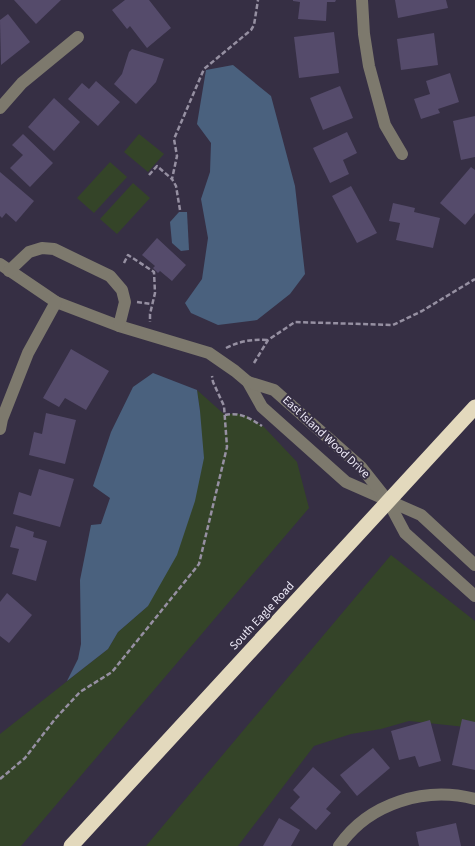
<svg xmlns="http://www.w3.org/2000/svg" width="475" height="846" viewBox="0 0 475 846" font-family="'Source Sans 3',sans-serif">
	<style>
		.green { fill: #344428 }
		.water { fill: #4a617e }
		.building { fill: #554b6b }
		.lines { fill: none; stroke-linecap: round; stroke-linejoin: round }
		.path { stroke: #9690a2; stroke-width: 2.5; stroke-dasharray: 5 2.5; stroke-linecap: butt }
		.minor { stroke: #7d796d; stroke-width: 12 }
		.highway { stroke: #e3d9bd; stroke-width: 15 }
		.labels { text-anchor: middle; dominant-baseline: central; stroke-width: 4; stroke-linejoin: round; paint-order: stroke }
		.street-label { font-size: 12px; fill: #eeeaf8; stroke: #362f44 }
	</style>
	<rect width="100%" height="100%" fill="#362f44"/>
	<g class="green">
		<path d="M139,134L164,154L148,172L124,152Z"/>
		<path d="M110,162L127,177L94,213L77,198Z"/>
		<path d="M133,183L150,198L117,234L100,219Z"/>
		<path d="M197,390L225,415L235,413L247,416L264,427L297,462L309,508L21,846H0V734L108,649L118,632L148,606L200,411Z"/>
		<path d="M391,555L475,621V728L409,721L381,729L351,734L314,746L238,846H146Z"/>
	</g>
	<g class="water">
		<path d="M233,65L271,96L295,186L305,274L290,294L257,320L218,325L191,313L185,303L202,279L208,238L201,199L210,172L211,143L197,124L206,70Z"/>
		<path d="M179,212H187L189,250L181,251L172,243L170,222Z"/>
		<path d="M153,373L197,390L200,411L204,458L195,501L177,555L148,606L118,632L108,649L67,681L78,659L81,644L80,580L91,525L101,524L110,498L93,486L111,432L133,387Z"/>
	</g>
	<g class="building">
		<path d="M14,0H61L36,24Z"/>
		<path d="M125,0H149L171,28L147,48L130,26L127,29L112,10Z"/>
		<path d="M293,0H336L335,2H327L326,21L298,19L300,2L293,1Z"/>
		<path d="M395,0H446L448,8L398,18Z"/>
		<path d="M8,14L30,42L1,65L0,20Z"/>
		<path d="M334,32L339,73L299,78L294,37Z"/>
		<path d="M434,33L438,65L401,70L397,39Z"/>
		<path d="M132,49L164,59L156,82L136,104L114,84L122,74L129,52Z"/>
		<path d="M450,73L459,102L438,109L440,113L421,119L414,99L430,94L426,81Z"/>
		<path d="M96,81L120,102L98,126L68,99L82,83L89,89Z"/>
		<path d="M340,86L353,118L323,130L310,98Z"/>
		<path d="M54,98L80,122L54,151L28,127Z"/>
		<path d="M475,116V157L461,160L453,121Z"/>
		<path d="M347,132L357,153L343,160L349,174L330,183L313,148Z"/>
		<path d="M23,134L53,163L30,187L10,168L23,155L12,145Z"/>
		<path d="M471,167L475,170V213L465,225L440,203Z"/>
		<path d="M0,172L34,201L16,222L6,213L2,218L0,216Z"/>
		<path d="M351,186L377,233L357,243L332,196Z"/>
		<path d="M393,203L415,208L414,212L440,218L433,248L396,240L400,223L389,221Z"/>
		<path d="M157,238L186,265L172,281L160,271L158,273L153,268L155,266L142,255Z"/>
		<path d="M71,349L109,371L86,410L65,398L59,407L43,398Z"/>
		<path d="M46,413L76,420L65,464L29,455L34,432L42,434Z"/>
		<path d="M39,469L74,479L60,527L13,514L19,492L31,496Z"/>
		<path d="M16,526L34,532L33,537L47,541L36,581L12,574L19,549L10,547Z"/>
		<path d="M7,593L32,615L9,643L0,636V602Z"/>
		<path d="M462,719L475,722V770L452,765Z"/>
		<path d="M430,720L441,761L419,767L415,756L399,760L391,731Z"/>
		<path d="M373,748L390,768L357,796L340,775Z"/>
		<path d="M313,767L341,792L326,809L331,813L316,830L290,808L300,797L293,790Z"/>
		<path d="M279,818L300,830L291,846H263Z"/>
		<path d="M456,823L461,846H419L416,832Z"/>
	</g>
	<g class="lines">
		<g class="path">
			<path d="M149,175L157,166L172,179"/>
			<path d="M180,210L176,186L172,179L177,156L174,139L204,69L251,30L254,25L258,0"/>
			<path d="M124,263L128,255L154,272L155,293L150,314V322"/>
			<path d="M137,302L152,304"/>
			<path d="M226,348C240,341 252,339 268,340"/>
			<path d="M254,363L268,340L295,322L393,325L422,311L475,279"/>
			<path d="M225,415C240,412 249,418 262,426"/>
			<path d="M0,779L25,758L55,719L80,692L112,672L199,564L227,447L224,406L213,382L212,376"/>
		</g>
		<g class="minor">
			<path d="M362,0L364,34L369,66L385,125L402,154"/>
			<path d="M0,108L22,83L78,37"/>
			<path d="M0,264L56,302L119,326L209,353L235,371L248,382L262,407L346,482L421,515L475,565"/>
			<path d="M9,271L29,252L42,248L54,249L110,276L122,290L125,302L119,326"/>
			<path d="M248,382L274,390L361,467L388,501L405,533L475,596"/>
			<path d="M0,429L2,419L28,353L56,302"/>
			<path d="M339,846C369,803 425,786 475,799"/>
		</g>
		<path class="highway" d="M71,846L475,407"/>
	</g>
	<g class="labels">
		<g class="street-label">
			<text transform="translate(326 437) rotate(43)">East Island Wood Drive</text>
			<text transform="translate(262 616) rotate(-47)">South Eagle Road</text>
		</g>
	</g>
</svg>
